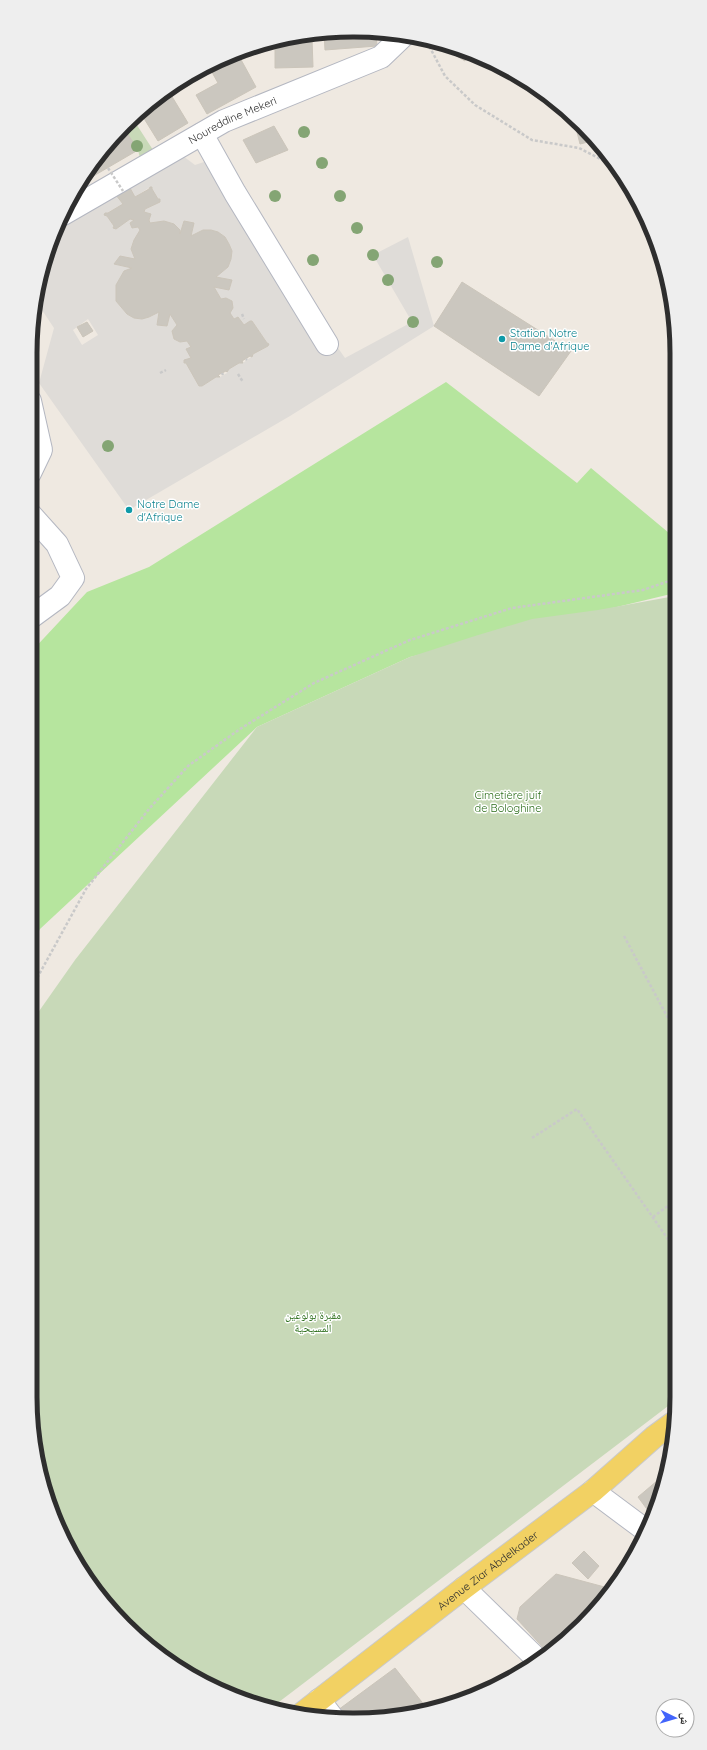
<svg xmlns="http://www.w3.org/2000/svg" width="707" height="1750" viewBox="0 0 707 1750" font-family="Quicksand,'Noto Naskh Arabic',sans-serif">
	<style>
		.green { fill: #b6e59e }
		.cemetery { fill: #c8d9b8 }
		.plaza { fill: #dfdcd8; fill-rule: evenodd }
		.building { fill: #cbc7bf; stroke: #cbc5ba }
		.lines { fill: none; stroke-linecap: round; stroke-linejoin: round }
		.minor-casing { stroke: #b4b7c1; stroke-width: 24 }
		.major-casing { stroke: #c9c9c9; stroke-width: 24 }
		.path { stroke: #c9c9c9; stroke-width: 2.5; stroke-dasharray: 3 2; stroke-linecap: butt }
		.minor { stroke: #fff; stroke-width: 22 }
		.major { stroke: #f2d163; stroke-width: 22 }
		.path-bridge { stroke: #c9c9c9; stroke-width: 2.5; stroke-dasharray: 3 2; stroke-linecap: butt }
		.tree { fill: #84a574 }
		.culture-dot { fill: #0f9aa8; stroke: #fff; stroke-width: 1.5 }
		.labels { text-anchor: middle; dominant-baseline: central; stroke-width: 3; stroke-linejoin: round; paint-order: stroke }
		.street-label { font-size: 11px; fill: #2e2e2e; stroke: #fff }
		.culture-label { font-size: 11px; fill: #0d838f; stroke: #fff; text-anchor: start }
		.park-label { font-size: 11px; fill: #2c6e1b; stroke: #fff }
		.rim { fill: none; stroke: #2e2e2e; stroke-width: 5 }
	</style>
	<rect width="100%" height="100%" fill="#efe9e1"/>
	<path class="green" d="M446,382L577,483L591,468L675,538V593L410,657L257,727L40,929L30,948V653L87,592L149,567Z"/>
	<g class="cemetery">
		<path d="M133,119L153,150L140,158L138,150L127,133L107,144Z"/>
		<path d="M675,596L676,1400L271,1708L250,1703L192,1677L110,1610L73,1558L47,1501L30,1396V1024L75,960L257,727L410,657L475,636L532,619L598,610Z"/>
	</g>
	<path class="plaza" d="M183,156L195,165L207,161L345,358L412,322L373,255L408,237L434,326L290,416L129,510L39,383L54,328L38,304L47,250L56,229ZM150,187H152V189L158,199L160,200V202L145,209L144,212L151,214L149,220L150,223L164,221L174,224L180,230V234L184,221L194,223L191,236L203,230H211L218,232L225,237L229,244L232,251L231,259L228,267L216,277L232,281L229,290L214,287L221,299L226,298L232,301L233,308L230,313L234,319L238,317L244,325L250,321H252L267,343L269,344L268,346L253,354L251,357L243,363L242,361L226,371L227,373L220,377H216L202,386H200L186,363H184V361L191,358L186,349L191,347L187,341L180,342L174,339L172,331L177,325L170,314L167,326L157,325L159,312L149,317L142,319L134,318L127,314L116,301V285L124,271L132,268L114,264L120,256L135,259L131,249L134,240L140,230L138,227L132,228L130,223L134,220L130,219L116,229L113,228L114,226L107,216L105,215V213H108L123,204L116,195L130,188L135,197ZM88,319L98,335L82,345L73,330Z"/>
	<g class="building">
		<path d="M332,31L376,32L377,46L325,50L324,32Z"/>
		<path d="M312,39L313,67L275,68V41Z"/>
		<path d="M435,42L457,47L468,52L465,61L434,43Z"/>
		<path d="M239,56L256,87L207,114L196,95L218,83L208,65L221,60L224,65Z"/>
		<path d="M168,90L188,123L158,141L140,112L156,97Z"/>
		<path d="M574,120L596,140L580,144Z"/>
		<path d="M274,126L288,150L256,163L243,140Z"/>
		<path d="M127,133L138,150L78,185L107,144Z"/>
		<path d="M150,187H152V189L158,199H160V202L145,209L144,212L151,214L149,220L150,223L164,221L174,224L180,230V234L184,221L194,223L191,236L203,230H211L218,232L225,237L229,244L232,251L231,259L228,267L216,277L232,280L229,290L214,287L221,299L226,298L232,301L233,308L230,313L234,319L238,317L244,325L250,321H252L267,343L269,344L268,346L253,354L252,357L250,356L242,361L243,363H239L229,369L227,372L226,371L218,375L220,377H216L202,386H199L186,363H184V360L191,358L186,349L191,347L187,341L180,342L174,339L172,331L177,325L170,314L167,326L157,325L159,312L149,317L142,319L134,318L127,314L116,301V285L124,271L132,268L114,264L120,256L135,259L131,249L134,240L140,230L138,227L132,228L130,223L134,220L130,219L116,229L113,228L114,226L107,216L104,215L105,213H108L123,204L116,195L130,188L135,197L149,189Z"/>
		<path d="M462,282L571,351L539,396L434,326Z"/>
		<path d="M87,322L93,331L83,337L77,327Z"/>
		<path d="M664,1475L660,1500L652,1516L638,1497Z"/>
		<path d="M584,1551L599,1566L588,1579L572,1563Z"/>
		<path d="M556,1574L612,1589L599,1606L597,1604L576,1622L580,1626L567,1640L548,1653L517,1619L520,1607Z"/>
		<path d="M395,1668L425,1706L414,1714L342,1716L338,1710Z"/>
	</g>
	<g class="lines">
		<g class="minor-casing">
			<g id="minor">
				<path d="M202,134L235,193L327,344"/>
				<path id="s1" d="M63,214L224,121L381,57L404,35"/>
				<path d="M30,401L41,450L30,473"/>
				<path d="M30,514L57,544L73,578L60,596L30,618"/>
				<path d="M593,1491L644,1529"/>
				<path d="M464,1588L538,1660"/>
				<path d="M319,1700L332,1717"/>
			</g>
		</g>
		<g class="major-casing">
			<g id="major">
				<path id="s2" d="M300,1715L464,1588L593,1491L654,1437L673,1423"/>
			</g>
		</g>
		<g class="path">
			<path d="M427,42L445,76L475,105L532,140L579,148L614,166"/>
			<path d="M242,314L244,319"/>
			<path d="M246,359L247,360"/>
			<path d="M160,373L166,370"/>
			<path d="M222,373L223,375"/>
			<path d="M238,374L243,382"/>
			<path d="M624,936L676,1033"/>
			<path d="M30,991L86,889L149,809L188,766L240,729L314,683L410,640L512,608L643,590L675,579"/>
			<path d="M532,1138L577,1109L677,1252"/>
			<path d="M653,1217L676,1200"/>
			<path d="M672,1246L677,1243"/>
		</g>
		<use href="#minor" class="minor"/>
		<use href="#major" class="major"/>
		<path class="path-bridge" d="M108,168L123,191"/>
	</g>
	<g class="tree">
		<circle cx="304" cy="132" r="6"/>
		<circle cx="137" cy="146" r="6"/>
		<circle cx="322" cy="163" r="6"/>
		<circle cx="275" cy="196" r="6"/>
		<circle cx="340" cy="196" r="6"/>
		<circle cx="357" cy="228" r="6"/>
		<circle cx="373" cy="255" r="6"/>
		<circle cx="313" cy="260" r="6"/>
		<circle cx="437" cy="262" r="6"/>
		<circle cx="388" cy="280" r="6"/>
		<circle cx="413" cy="322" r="6"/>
		<circle cx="108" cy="446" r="6"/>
	</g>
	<g class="culture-dot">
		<circle cx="502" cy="339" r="4"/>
		<circle cx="129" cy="510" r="4"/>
	</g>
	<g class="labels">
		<g class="street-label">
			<text stroke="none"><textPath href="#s1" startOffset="194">Noureddine Mekeri</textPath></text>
			<text stroke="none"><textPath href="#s2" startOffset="237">Avenue Ziar Abdelkader</textPath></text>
		</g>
		<g class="culture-label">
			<text x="510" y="333">Station Notre<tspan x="510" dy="13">Dame d'Afrique</tspan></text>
			<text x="137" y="504">Notre Dame<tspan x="137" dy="13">d'Afrique</tspan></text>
		</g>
		<g class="park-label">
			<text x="508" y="795">Cimetière juif<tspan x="508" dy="13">de Bologhine</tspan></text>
			<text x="313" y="1315">مقبرة بولوغين<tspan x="313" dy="13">المسيحية</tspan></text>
		</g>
	</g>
	<path d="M0 0H707V1750H0ZM353 37H354A316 316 0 0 1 670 353V1397A316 316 0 0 1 354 1713H353A316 316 0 0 1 37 1397V353A316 316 0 0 1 353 37Z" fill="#eee" fill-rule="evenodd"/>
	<path class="rim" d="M353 37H354A316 316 0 0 1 670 353V1397A316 316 0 0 1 354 1713H353A316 316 0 0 1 37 1397V353A316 316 0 0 1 353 37Z"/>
	<g transform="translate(675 1718) rotate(95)"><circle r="19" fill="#ffffff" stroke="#ababab"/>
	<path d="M0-3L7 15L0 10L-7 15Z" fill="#4264fb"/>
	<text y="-6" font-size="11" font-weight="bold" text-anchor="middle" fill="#2e2e2e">ش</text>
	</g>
</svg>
